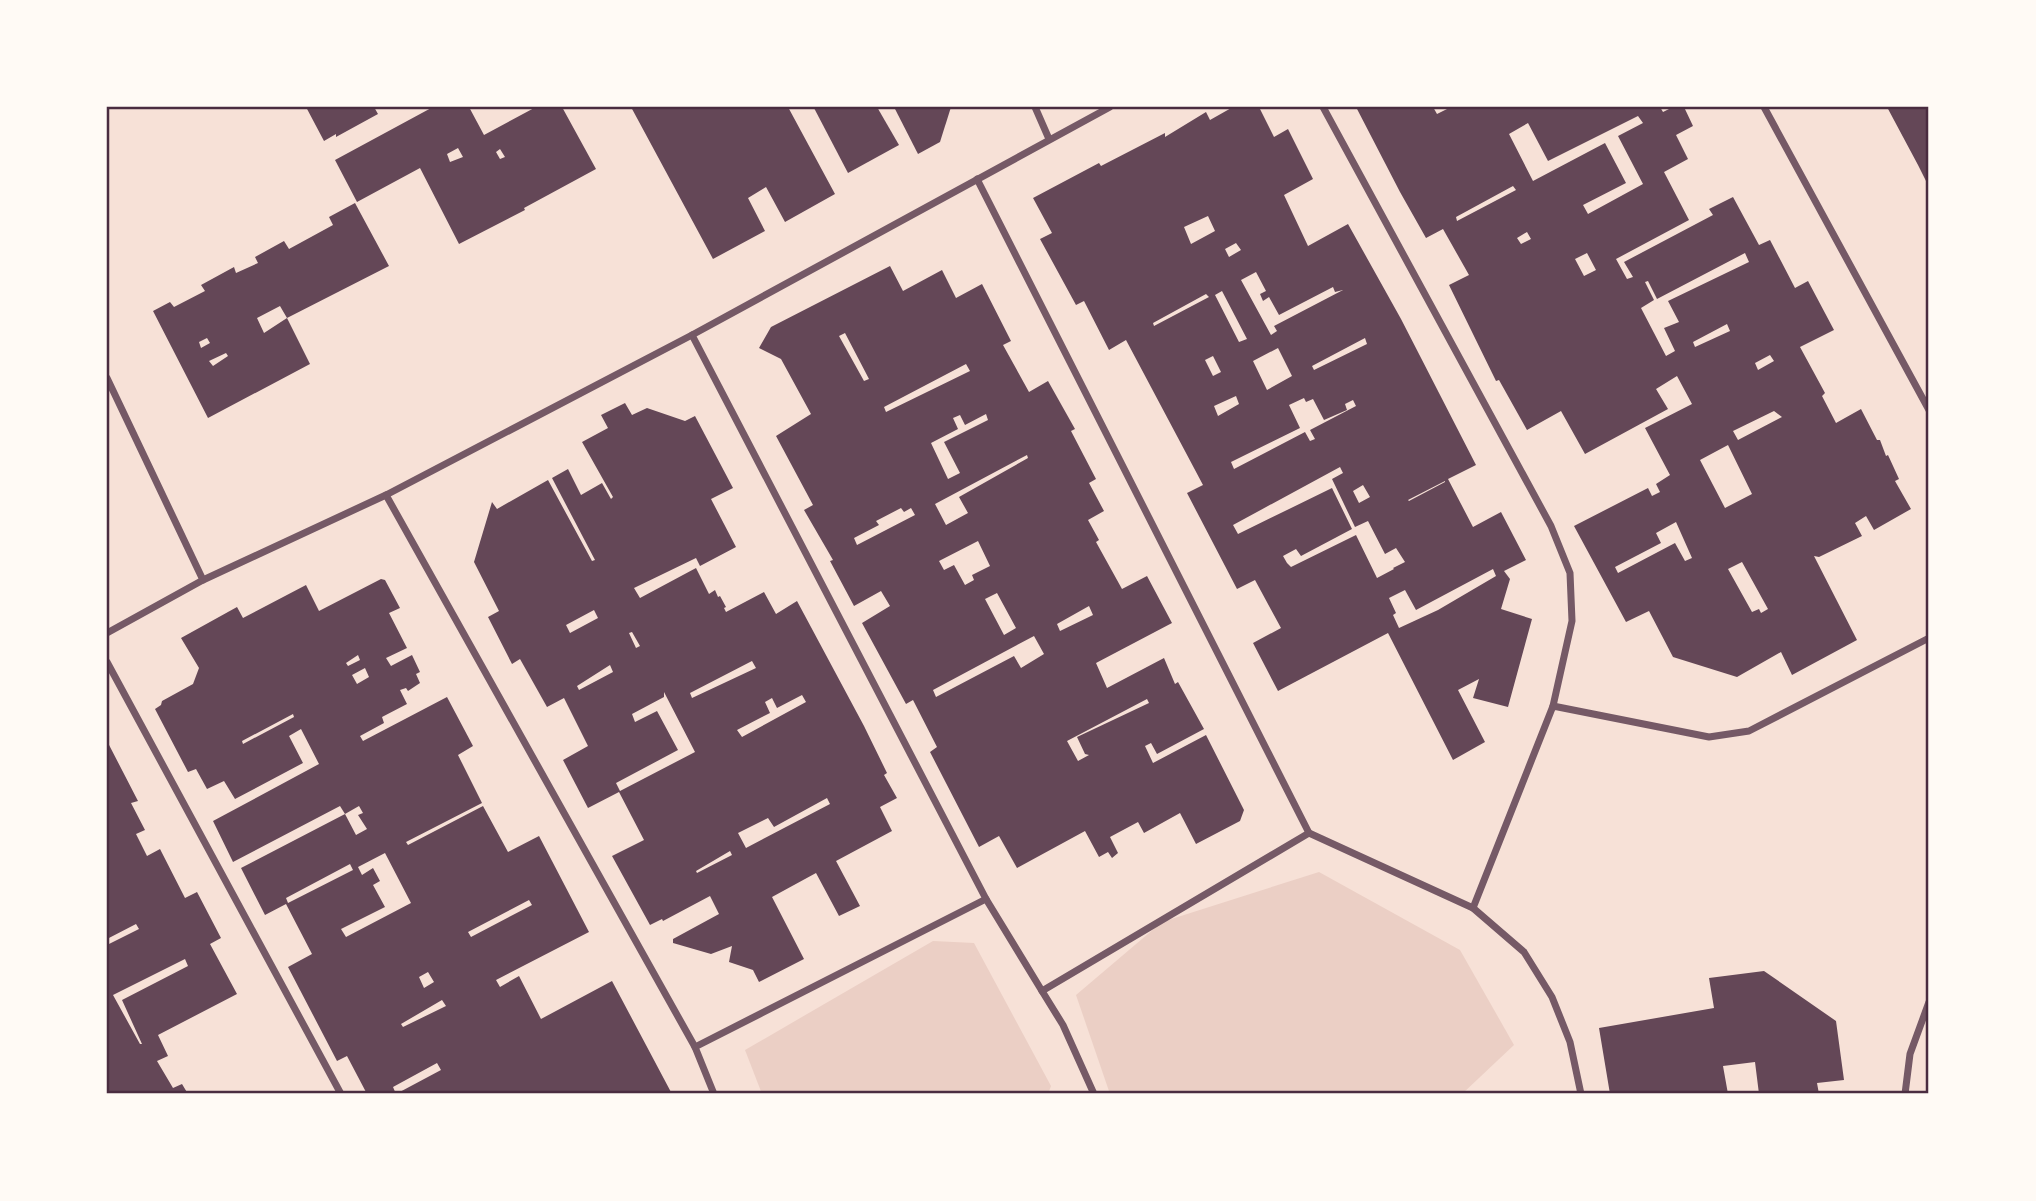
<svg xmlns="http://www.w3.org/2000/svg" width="2036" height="1201" viewBox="0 0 2036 1201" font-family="Quicksand,sans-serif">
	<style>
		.green { fill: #ebcfc5 }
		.building { fill: #644757; fill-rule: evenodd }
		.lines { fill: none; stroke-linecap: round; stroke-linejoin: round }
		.minor { stroke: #755966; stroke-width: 7 }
		.neatline { fill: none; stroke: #4a2c40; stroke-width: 2.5 }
	</style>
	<rect width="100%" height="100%" fill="#f7e1d7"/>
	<g class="green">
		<path d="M1319,872L1460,950L1514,1045L1462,1094H1110L1076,995L1162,922Z"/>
		<path d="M933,941L974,943L1051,1086L1048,1094H762L745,1050Z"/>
	</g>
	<g class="building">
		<path d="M306,107H374L378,114L336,137V134L324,141Z"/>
		<path d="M433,107H469L484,135L536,107H562L596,169L524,208L525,210L459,244L420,168L357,202L335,160ZM458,148L463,157L450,162L447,154ZM500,149L505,157L500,159L496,152Z"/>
		<path d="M631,107H788L835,194L785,222L766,187L748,198L765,231L713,259Z"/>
		<path d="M815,107H877L899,145L848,173L814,108Z"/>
		<path d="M894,107H951L940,142L918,154Z"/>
		<path d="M1233,107H1259L1274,137L1288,129L1313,179L1284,195L1308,246L1348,224L1401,319L1476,465L1448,479L1473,527L1501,512L1526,560L1504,571L1510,579L1501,609L1532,619L1508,707L1473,698L1479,679L1458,690L1485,742L1453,760L1388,633L1278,691L1253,643L1281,628L1255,580L1237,589L1187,493L1203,485L1126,340L1109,350L1084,301L1076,305L1040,239L1052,233L1033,198L1099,163L1101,166L1165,133V137L1206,112L1210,120ZM1208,216L1215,231L1191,244L1184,227ZM1236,243L1241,250L1229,257L1225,249ZM1256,272L1266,291L1260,294L1263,301L1269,297L1279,315L1333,287L1335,292L1343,290L1274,326L1277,331L1271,335L1241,280ZM1222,291L1247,339L1239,342L1215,295ZM1206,294L1209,297L1154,326L1153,323ZM1365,338L1367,344L1314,370L1312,366ZM1278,348L1292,376L1267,390L1253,361ZM1213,356L1221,372L1213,376L1205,360ZM1236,396L1239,404L1218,416L1214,406ZM1304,398L1306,402L1313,399L1324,420L1347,410L1345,404L1353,400L1356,406L1310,430L1315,439L1310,441L1305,432L1234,469L1231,462L1300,428L1289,405ZM1340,467L1343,473L1332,479L1355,527L1368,521L1385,554L1396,548L1405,562L1393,568L1394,569L1377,578L1356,535L1291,567L1287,563L1283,556L1296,549L1301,556L1352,529L1332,488L1238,534L1233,525ZM1445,481V482L1409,501L1408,500ZM1363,485L1370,497L1359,503L1353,491ZM1493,569L1496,576L1438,610L1399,628L1393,615L1396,613L1389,598L1405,590L1416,610Z"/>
		<path d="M1356,107H1433L1437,114L1451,107H1660L1663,112L1673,107H1684L1693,126L1676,135L1688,159L1664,172L1689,220L1616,259L1627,279L1633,277L1624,262L1713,215L1709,209L1733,197L1759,245L1770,240L1795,288L1808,281L1834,330L1800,347L1825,393L1822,396L1836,423L1861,409L1877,440H1880L1886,456L1888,455L1899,479L1895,481L1911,509L1874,530L1866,516L1855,523L1862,536L1819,557L1814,556L1857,640L1792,675L1781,652L1737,677L1673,657L1649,611L1626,622L1574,526L1648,488L1652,496L1660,492L1656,484L1670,475L1645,428L1692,404L1677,376L1656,389L1668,409L1585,454L1561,411L1527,430L1499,380L1496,381L1449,285L1469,275L1443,229L1426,238L1400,192ZM1638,116L1643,123L1618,136L1643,184L1588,214L1583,205L1626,183L1605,143L1533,181L1509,134L1528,123L1548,161ZM1513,186L1516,190L1457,221L1456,217ZM1527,232L1531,239L1521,244L1517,238ZM1587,253L1596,270L1584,276L1575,259ZM1745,253L1749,262L1668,301L1679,322L1664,328L1675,351L1666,356L1641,308L1654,300L1645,282L1648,281L1657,299ZM1727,324L1730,331L1695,347L1693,342ZM1770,355L1774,361L1758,370L1755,363ZM1774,411L1782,417L1738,440L1733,431ZM1728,445L1752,494L1725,508L1700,460ZM1676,522L1692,558L1685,561L1675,543L1618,573L1615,567L1661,543L1656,533ZM1742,562L1768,609L1761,613L1759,609L1752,612L1728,569Z"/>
		<path d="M1887,107H1929V187L1918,165Z"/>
		<path d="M355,203L389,266L287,318L280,306L257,318L264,333L287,318L310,364L208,418L153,311L170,302L174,307L205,291L201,285L234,267L236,273L258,263L255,257L284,241L289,249L333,225L329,217ZM207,338L210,343L201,348L199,342ZM226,353L228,356L213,366L209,361Z"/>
		<path d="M890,266L903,291L942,270L956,298L982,284L1011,341L1003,345L1029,392L1048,381L1075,429L1071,431L1096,479L1089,483L1104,511L1088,520L1099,540L1096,542L1122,589L1147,576L1172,623L1096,663L1107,688L1164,658L1175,684L1178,682L1204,729L1157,754L1151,743L1145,746L1153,763L1206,735L1244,810L1240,821L1196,844L1180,813L1144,833L1138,822L1110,837L1118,853L1112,858L1108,852L1099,857L1085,831L1017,868L999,836L979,847L930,752L937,747L913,700L906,704L862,623L890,606L881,591L854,606L830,561L833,560L804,510L813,505L776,436L811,414L781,359L759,348L771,327ZM845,333L869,379L864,381L839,336ZM966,364L970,371L886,412L884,407ZM986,414L988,420L944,442L960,473L948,479L931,443L958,429L953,418L960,415L965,425ZM1027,455L1028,458L959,497L968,513L946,525L935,504ZM901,508L904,512L911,508L915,515L857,545L854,538L879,525L876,521ZM978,541L990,566L972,575L974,580L965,585L954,565L944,570L939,561ZM997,593L1016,628L1004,635L985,599ZM1089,606L1093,615L1060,631L1057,624ZM1034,636L1044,654L1021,668L1014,656L936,697L933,690ZM1147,699L1149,703L1077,737L1085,754L1089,755L1078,761L1067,741Z"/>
		<path d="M625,403L632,415L647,408L685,421L695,416L733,488L711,499L736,547L700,566L696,558L634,588L640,598L696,568L709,594L715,590L718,597L720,596L726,607L724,608L726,612L764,592L776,614L797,601L864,726L887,773L884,775L897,798L880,807L892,831L836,861L860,906L839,916L816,873L772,897L804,959L759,982L753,970L729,962L732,946L711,954L673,943V939L719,914L710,896L663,921L662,919L650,925L612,856L644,840L619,792L588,808L563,760L588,746L564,698L547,707L520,659L512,664L488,617L499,611L474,562L492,502L497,509L548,480L592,561L595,560L552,478L568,469L581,495L602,483L611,499L613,497L582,442L608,428L601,415ZM594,610L598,618L570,633L566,625ZM632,632L640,646L636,648L629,633ZM752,661L756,668L692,698L690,693ZM610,665L613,672L579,690L577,686ZM664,692L695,752L620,791L616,783L678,750L657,711L635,722L632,714L664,697ZM802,695L806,702L742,737L737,730L770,713L765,702L772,698L777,708ZM827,798L830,804L746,848L738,833L768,818L774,827ZM730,851L732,855L697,873L696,871Z"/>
		<path d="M381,579L385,580L400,608L389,613L407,648L386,658L391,666L412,655L420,672L416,674L420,683L408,691L406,688L400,690L407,704L382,717L384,723L360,736L363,741L447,697L473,746L458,755L482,803L406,842L408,845L483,806L508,852L539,836L589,932L496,980L500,987L519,976L541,1019L612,981L672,1094H492L491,1091L484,1094H367L347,1056L337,1061L288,967L312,954L286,904L265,915L241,868L345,814L356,835L367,829L358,815L363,813L359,806L345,814L340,806L233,862L213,821L319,764L301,729L289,736L303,763L235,799L224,781L207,789L196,769L188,772L155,709L161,705L162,701L193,684L199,668L181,638L237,607L243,618L306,585L319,611ZM358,655L360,660L348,666L346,663ZM365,668L369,677L357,684L352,675ZM293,714L294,717L243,744L242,741ZM385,853L411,903L346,937L341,929L385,907L373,885L380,881L373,868L362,875L358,867ZM350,864L353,870L288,903L286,898ZM529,900L532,905L471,937L468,932ZM428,972L434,982L424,988L419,977ZM442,1000L446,1006L403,1027L401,1024ZM437,1063L441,1070L396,1094L393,1087Z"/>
		<path d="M107,741L138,801L131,803L145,830L136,834L147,856L160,849L185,898L197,892L221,938L210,944L237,994L158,1035L168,1056L157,1061L173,1088L182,1084L188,1094H107V945L139,929L136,924L107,939ZM185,959L188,966L122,1000L142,1044H140L113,995Z"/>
		<path d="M1764,971L1836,1021L1844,1080L1817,1083L1819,1094H1759L1755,1062L1723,1066L1728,1094H1610L1599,1028L1714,1008L1709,978Z"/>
	</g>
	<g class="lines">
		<g class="minor">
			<path d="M1035,107L1049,139"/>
			<path d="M1323,107L1551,526L1570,573L1572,621L1553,706"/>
			<path d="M1764,107L1929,410"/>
			<path d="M977,179L1309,833L1473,908L1553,706L1709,737L1749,731L1929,638"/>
			<path d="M692,335L986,899"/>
			<path d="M107,378L203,580"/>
			<path d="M386,495L695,1047"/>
			<path d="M107,633L203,580L386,495L692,335L1110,107"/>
			<path d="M107,662L341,1094"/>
			<path d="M1473,908L1524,952L1552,997L1570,1042L1581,1094"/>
			<path d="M1042,991L1063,1025L1094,1094"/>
			<path d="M714,1094L695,1047L986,899L1042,991L1309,833"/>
			<path d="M1905,1094L1910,1054L1929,1002"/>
		</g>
	</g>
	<rect width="2036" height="1201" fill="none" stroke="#fffaf5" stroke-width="217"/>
	<rect x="108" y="108" width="1819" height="984" class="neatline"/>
</svg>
